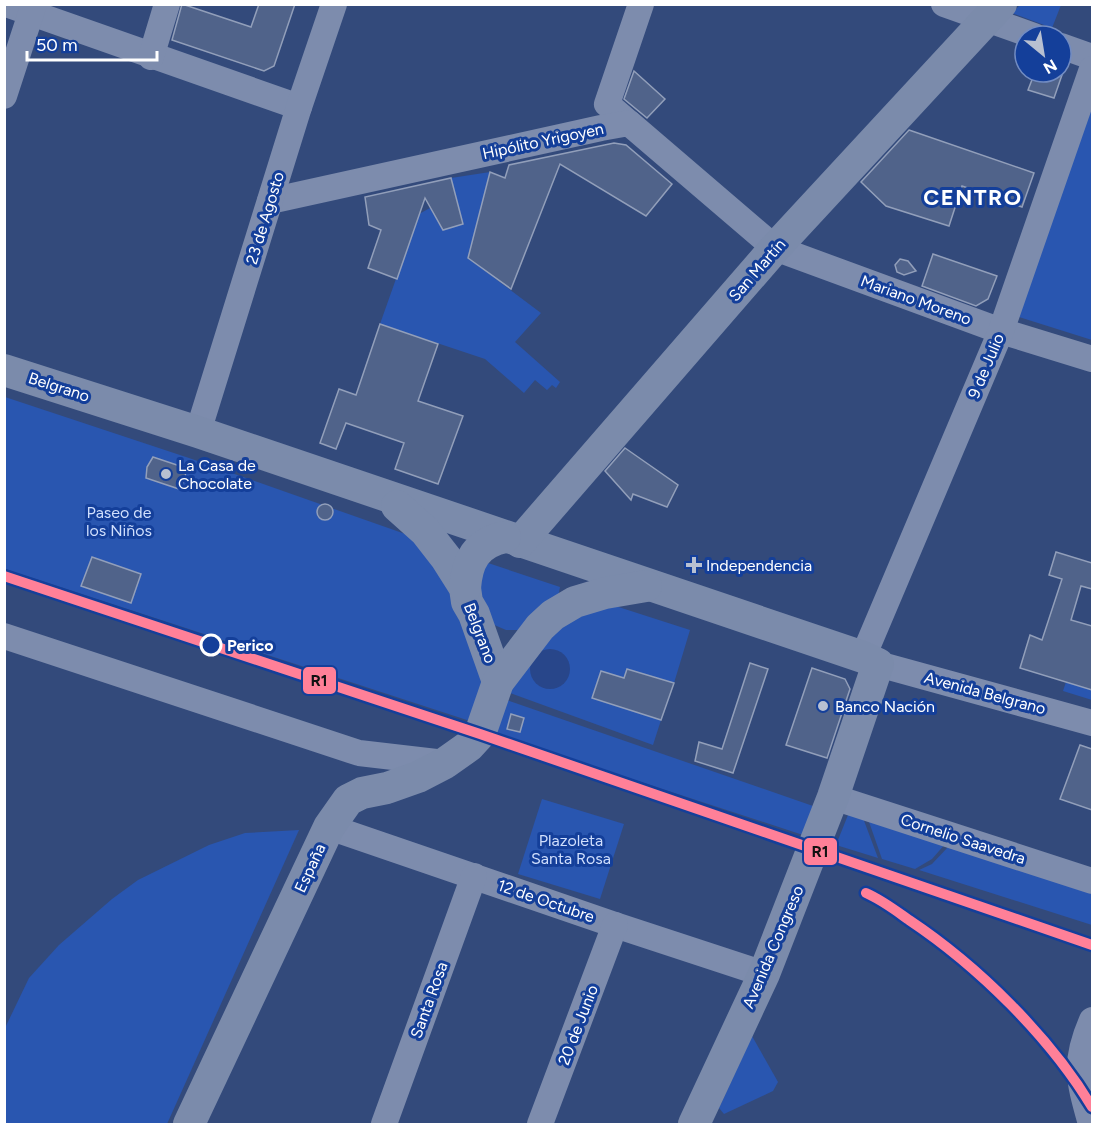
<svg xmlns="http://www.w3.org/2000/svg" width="1097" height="1129" viewBox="0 0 1097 1129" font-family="Figtree,sans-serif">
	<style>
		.green { fill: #2956b0 }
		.water { fill: #28468a }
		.building { fill: #50638a; stroke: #929fba; stroke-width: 1.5 }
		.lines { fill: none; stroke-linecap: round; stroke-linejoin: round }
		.minor { stroke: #7d8cad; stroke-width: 26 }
		.major { stroke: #7b8bab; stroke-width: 32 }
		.rail-1-casing { stroke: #143f9a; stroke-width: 15 }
		.rail-1 { stroke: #ff8098; stroke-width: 10 }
		.poi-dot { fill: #b8c0d1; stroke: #143f9a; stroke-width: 2 }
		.stop-dot { fill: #143f9a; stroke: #fff; stroke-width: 3 }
		.labels { text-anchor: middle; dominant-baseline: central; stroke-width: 6; stroke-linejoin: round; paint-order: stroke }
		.street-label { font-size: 16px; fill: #fff; stroke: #143f9a }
		.poi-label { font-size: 16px; fill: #fff; stroke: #143f9a; text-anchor: start }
		.park-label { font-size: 16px; fill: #d0dffd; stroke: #143f9a }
		.stop-label { font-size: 16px; font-weight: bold; fill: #fff; stroke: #143f9a; text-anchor: start }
		.district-label { font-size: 22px; font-weight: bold; letter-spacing: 1.5px; fill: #fff; stroke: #143f9a }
		.line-badge { stroke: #143f9a; stroke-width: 2 }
		.pale-badge-label { font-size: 16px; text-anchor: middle; font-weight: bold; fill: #111 }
	</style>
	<rect width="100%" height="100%" fill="#334a7b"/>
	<g class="green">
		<path d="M1020,5H1061L1052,28L1012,13Z"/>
		<path d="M1092,86V340L1019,317Z"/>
		<path d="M490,172L468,258L541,313L515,342L560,382L556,388L552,385L547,390L535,380L524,393L485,359L380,324L419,214L430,208L443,230L463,224L451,178Z"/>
		<path d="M5,397L189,458L411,536L453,592L487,668L476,723L5,569Z"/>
		<path d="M476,559L560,587L557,602L522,630H506L492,624L470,572Z"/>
		<path d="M603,602L690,630L674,683L627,669L624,678L601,671L592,697L661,720L653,745L502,690L543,631Z"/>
		<path d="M1066,682L1092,690V700L1063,691Z"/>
		<path d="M498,697L813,806L803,835L485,731Z"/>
		<path d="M542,799L624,824L600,899L518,874Z"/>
		<path d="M851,812L863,818L878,858L836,845L848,815Z"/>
		<path d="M868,819L946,843L932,859L915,869L882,859Z"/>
		<path d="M299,830L167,1124H5V1028L29,978L59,945L112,899L138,880L209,845L245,833Z"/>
		<path d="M949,846L1092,894V925L919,870L932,864Z"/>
		<path d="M752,1036L778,1082L773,1091L724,1114L719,1108Z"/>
	</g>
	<circle class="water" cx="550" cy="669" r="20"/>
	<g class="building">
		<path d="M182,4L251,27L259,4H295L274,66L264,71L172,40Z"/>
		<path d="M634,71L665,99L647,118L624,99Z"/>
		<path d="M1035,72H1063L1054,98L1028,90Z"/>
		<path d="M909,130L1034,173L1022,207L962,186L949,226L886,206L861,182Z"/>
		<path d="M614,143L626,145L672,184L646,216L560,164L511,289L468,258L490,172L505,178L509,165Z"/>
		<path d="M451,178L463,224L443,230L425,198L397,279L368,268L381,230L369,225L365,197Z"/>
		<path d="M933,254L997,276L988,299L976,306L922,286Z"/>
		<path d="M900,259L908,261L916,271L904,275L897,272L895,265Z"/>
		<path d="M380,324L438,344L418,401L463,416L438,484L395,469L404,443L346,423L336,449L320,443L339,389L356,395Z"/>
		<path d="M625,448L678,485L667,507L633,494L631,500L605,471Z"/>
		<path d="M153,457L186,468L185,479L179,489L146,478L147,467Z"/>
		<circle cx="325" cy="512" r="8"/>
		<path d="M1056,552L1092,563V589L1081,586L1071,620L1092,626V690L1020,668L1030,635L1042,640L1062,579L1049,575Z"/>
		<path d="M92,557L141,574L131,603L81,586Z"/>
		<path d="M750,663L768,669L733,773L695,761L699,742L722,749Z"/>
		<path d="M812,668L845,679L850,689L827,758L786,745Z"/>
		<path d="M627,669L674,683L661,720L592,698L601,671L624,678Z"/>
		<path d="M511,714L524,718L520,732L507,729Z"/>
		<path d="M1080,745L1092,749V810L1060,799Z"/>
	</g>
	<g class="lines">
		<g class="minor">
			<path d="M6,4L299,107"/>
			<path d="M944,4L1034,36"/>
			<path d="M1061,46L1092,57"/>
			<path d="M151,57L167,4"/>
			<path d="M4,96L34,4"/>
			<path d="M629,123L607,104L641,4"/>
			<path d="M270,201L601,128L629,123L775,248L1001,331L1092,359"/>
			<path d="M198,432L299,107L334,4"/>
			<path d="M4,636L359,753L445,763"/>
			<path d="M863,657L1001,331L1092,69"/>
			<path d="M878,664L1092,723"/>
			<path d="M833,797L1092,881"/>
			<path d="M329,827L615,925L764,974"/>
			<path d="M384,1124L474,876"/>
			<path d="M540,1124L615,925"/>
			<path d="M1091,1124C1079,1081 1073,1063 1092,1020"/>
		</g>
		<g class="major">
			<path d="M4,370L198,432L863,657L878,664L833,797L764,974L694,1124"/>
			<path d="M397,506L425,531L446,558L465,588L467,602L474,614L498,682"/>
			<path d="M520,542L775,248L1001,4"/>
			<path d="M465,588C467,561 476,543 505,537"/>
			<path d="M189,1124L329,827L348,800L362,793L387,788L418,777L445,763L469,746L480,734L498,682L540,627L553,615L575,602L605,593L646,586"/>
		</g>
		<g class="rail-1-casing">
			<g id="rail-1">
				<path d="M4,576L480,734L1092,945"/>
				<path d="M866,893C882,900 895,910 909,920C978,966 1050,1037 1092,1107"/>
			</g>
		</g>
		<use href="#rail-1" class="rail-1"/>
	</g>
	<g class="poi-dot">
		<circle cx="166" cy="474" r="6"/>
		<path d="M691 556h6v6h6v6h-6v6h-6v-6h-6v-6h6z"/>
		<circle cx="823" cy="706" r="6"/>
	</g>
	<circle class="stop-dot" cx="211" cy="645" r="10"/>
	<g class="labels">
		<g class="street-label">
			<text transform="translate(543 141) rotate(-12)">Hipólito Yrigoyen</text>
			<text transform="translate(265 218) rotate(-73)">23 de Agosto</text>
			<text transform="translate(757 270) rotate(-49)">San Martín</text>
			<text transform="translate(916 300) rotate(20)">Mariano Moreno</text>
			<text transform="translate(986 366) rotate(-67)">9 de Julio</text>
			<text transform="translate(59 387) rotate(18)">Belgrano</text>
			<text transform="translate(480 633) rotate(69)">Belgrano</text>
			<text transform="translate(985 693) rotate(15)">Avenida Belgrano</text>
			<text transform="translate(963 839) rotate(18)">Cornelio Saavedra</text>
			<text transform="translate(310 868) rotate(-65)">España</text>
			<text transform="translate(546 901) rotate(19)">12 de Octubre</text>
			<text transform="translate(773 947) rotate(-67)">Avenida Congreso</text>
			<text transform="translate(429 1000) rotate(-70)">Santa Rosa</text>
			<text transform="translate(578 1025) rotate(-69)">20 de Junio</text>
		</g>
		<g class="poi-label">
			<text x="178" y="465">La Casa de<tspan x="178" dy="18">Chocolate</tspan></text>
			<text x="706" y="565">Independencia</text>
			<text x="835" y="706">Banco Nación</text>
		</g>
		<g class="park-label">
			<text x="119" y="512">Paseo de<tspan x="119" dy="18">los Niños</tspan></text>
			<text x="571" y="840">Plazoleta<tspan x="571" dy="18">Santa Rosa</tspan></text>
		</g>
		<g class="stop-label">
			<text x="227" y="645">Perico</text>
		</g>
		<g class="district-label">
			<text x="973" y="197">CENTRO</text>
		</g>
	</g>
	<g class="line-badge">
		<rect x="302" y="666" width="35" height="29" rx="6" fill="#ff8098"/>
		<rect x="803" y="837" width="35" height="29" rx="6" fill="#ff8098"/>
	</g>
	<g class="pale-badge-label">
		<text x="319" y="686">R1</text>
		<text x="820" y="857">R1</text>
	</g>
	<rect width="1097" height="1129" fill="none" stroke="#ffffff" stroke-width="12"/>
	<g transform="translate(1043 54) rotate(150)"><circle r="28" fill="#143f9a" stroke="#728cc2" stroke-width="1.5"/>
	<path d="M0-4.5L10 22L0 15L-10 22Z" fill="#b8c0d1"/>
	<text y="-9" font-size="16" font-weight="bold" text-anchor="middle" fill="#ffffff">N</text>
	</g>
	<path d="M27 51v9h130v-9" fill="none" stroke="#ffffff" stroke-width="3"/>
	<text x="36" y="51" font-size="18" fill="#ffffff" stroke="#143f9a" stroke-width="4.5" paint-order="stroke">50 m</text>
</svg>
